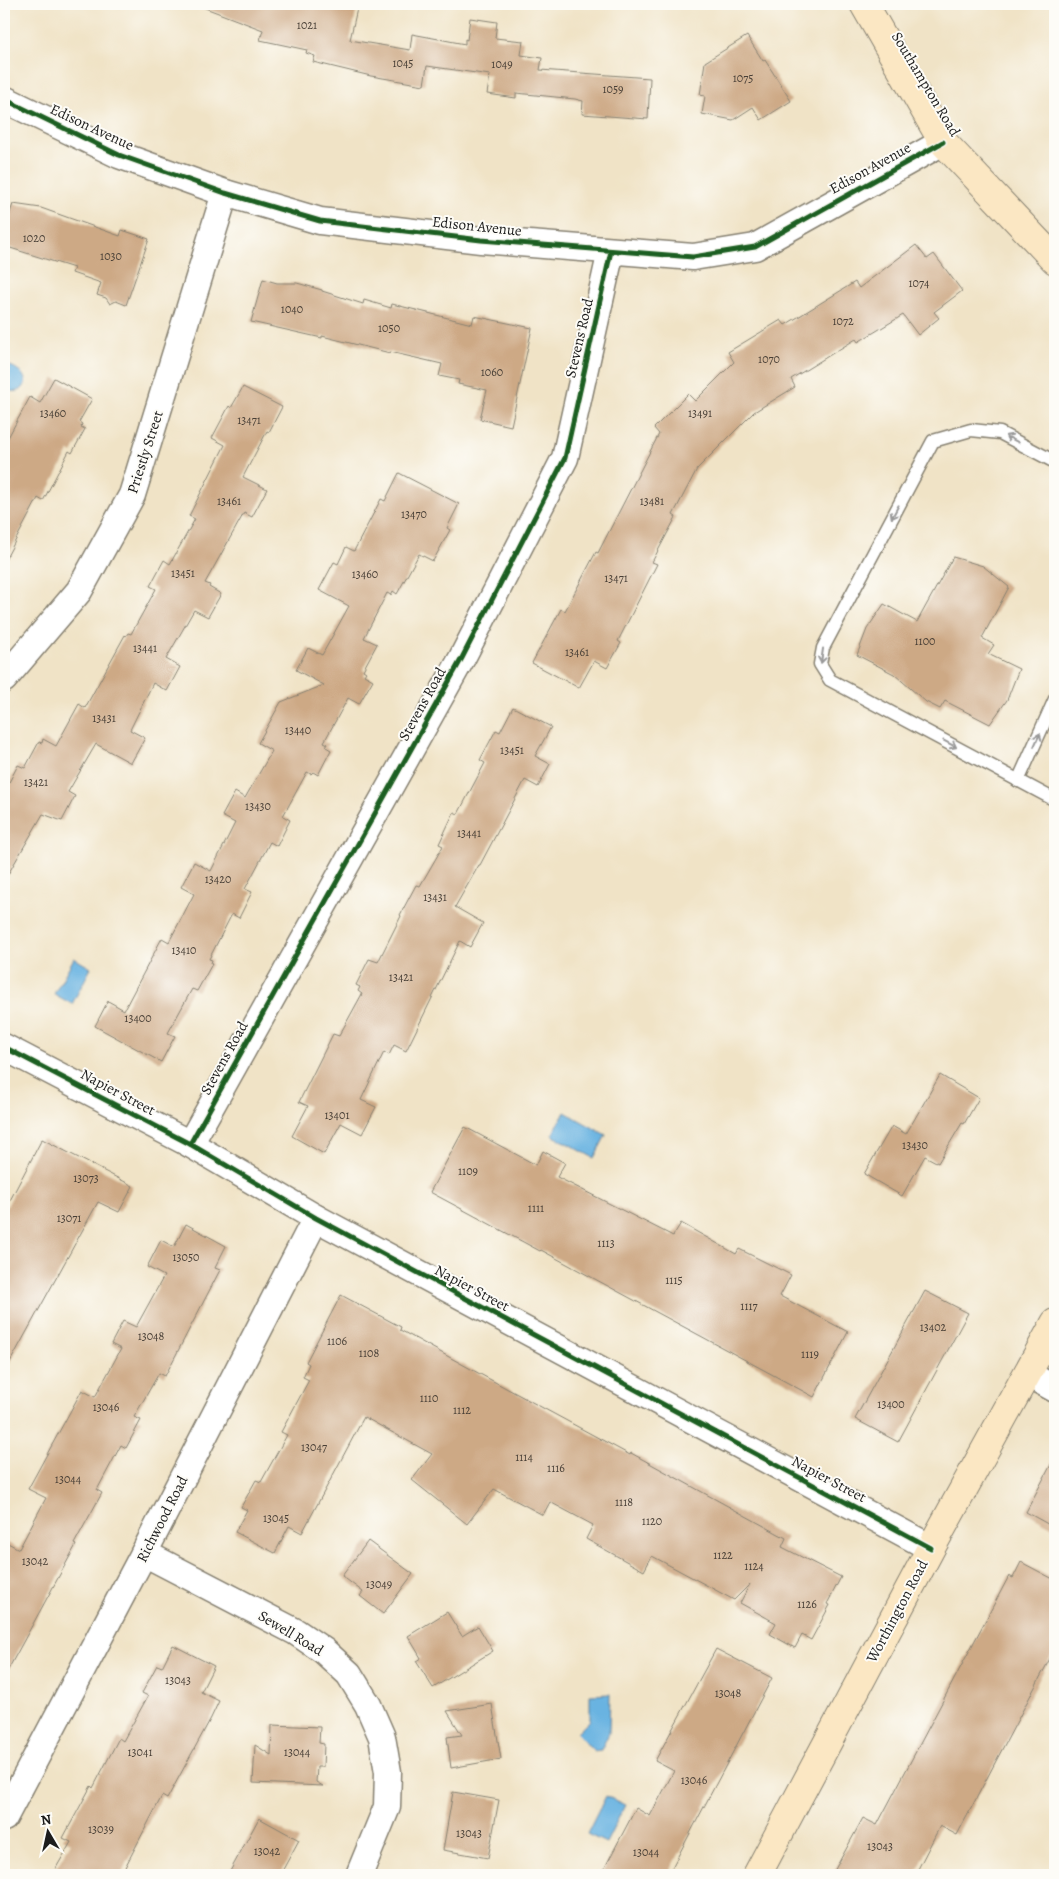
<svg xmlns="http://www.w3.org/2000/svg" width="1059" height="1879" viewBox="0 0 1059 1879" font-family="Alegreya,serif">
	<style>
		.water { fill: #69b3e1; stroke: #42687e }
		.building { fill: #cda985 }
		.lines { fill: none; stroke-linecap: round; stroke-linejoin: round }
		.lane-casing { stroke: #868071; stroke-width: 15 }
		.street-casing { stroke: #868071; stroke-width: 29 }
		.secondary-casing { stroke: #868071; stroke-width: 30 }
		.lane { stroke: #fff; stroke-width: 12 }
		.street { stroke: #fff; stroke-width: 26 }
		.secondary { stroke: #fbe7c3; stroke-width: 28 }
		.cycleway-casing { stroke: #fdfcf7; stroke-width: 8 }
		.cycleway { stroke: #1b5e20; stroke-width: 5 }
		.oneway { stroke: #999 }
		.labels { text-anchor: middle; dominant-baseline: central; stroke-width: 4; stroke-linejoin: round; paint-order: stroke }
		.number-label { font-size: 12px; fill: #483f36 }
		.street-label { font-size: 15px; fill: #1c1c1c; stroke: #fdfcf7 }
	</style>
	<rect width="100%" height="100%" fill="#fdfcf7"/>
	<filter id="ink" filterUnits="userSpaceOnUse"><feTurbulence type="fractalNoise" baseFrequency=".02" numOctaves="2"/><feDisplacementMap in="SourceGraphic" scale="10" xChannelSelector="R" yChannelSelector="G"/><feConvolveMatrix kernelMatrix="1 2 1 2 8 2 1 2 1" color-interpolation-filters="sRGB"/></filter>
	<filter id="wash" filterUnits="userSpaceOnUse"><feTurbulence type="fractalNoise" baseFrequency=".0096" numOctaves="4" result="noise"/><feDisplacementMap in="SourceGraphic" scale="20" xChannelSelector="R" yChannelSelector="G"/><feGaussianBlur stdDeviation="1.12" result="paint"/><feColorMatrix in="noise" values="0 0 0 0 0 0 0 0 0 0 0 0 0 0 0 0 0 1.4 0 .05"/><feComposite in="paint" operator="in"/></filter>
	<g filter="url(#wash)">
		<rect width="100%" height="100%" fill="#f0e3c6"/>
		<g class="water">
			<path d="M4,364C37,372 27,400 4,389Z"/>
			<path d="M74,958L91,968L72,1004L54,994Z"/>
			<path d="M565,1112L606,1135L594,1158L552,1135Z"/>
			<path d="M610,1694L609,1733L601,1750L594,1751L577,1733L590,1720V1695Z"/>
			<path d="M606,1796L625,1805L606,1843L587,1834Z"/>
		</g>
		<g id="blocks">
			<g class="building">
				<path d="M201,4H358L350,40L410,50L412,34L465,44V39L467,40L470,18L497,22L495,38L523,41L521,55L542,58L540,70L650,78L648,119L582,114L583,101L575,99L516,93V98L487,94L490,75L427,66L424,85L371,76L313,62L315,56L306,53L307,50L260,40L263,30L200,6Z"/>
				<path d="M747,36L763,61L765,60L791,101L761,120L753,107L733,120L702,114L705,96L700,95L705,62Z"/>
				<path d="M13,204L41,208L120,236L122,230L149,239L126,305L116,301L110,304L106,298L97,295L101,283L72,273L74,268L4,246V230Z"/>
				<path d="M916,245L927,259L934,254L962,291L934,312L939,318L918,335L903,315L858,342L856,339L791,379L795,387L754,412L697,469L673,515L676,517L652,562L657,564L618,641L621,643L607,668L594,661L579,688L532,663L561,609L565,611L596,552L598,553L659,434L654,428L688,394L695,401L734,362L728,352L781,320L785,325L855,282L859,288Z"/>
				<path d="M263,279L277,283H297L322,290V291L363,304L364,300L391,308L392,304L472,324L474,316L532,328L511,426L480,419L487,390L458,384L459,380L439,376L442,364L390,352V353L322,336V338L251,322Z"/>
				<path d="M54,378L92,399L79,422L82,424L81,427L85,429L72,453L69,451L43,501L38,498L4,562V445L30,397L40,403Z"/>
				<path d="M243,387L282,407L269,432L267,431L243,477L267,489L252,517L244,513L205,583L210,585L209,587L221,594L208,617L194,610L166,659L180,667L167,691L153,683L130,730L145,738L131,763L96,744L68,792L75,796L62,821L43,814L4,881V792L18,765L25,768L39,742L42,743L43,739L56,746L79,704L85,708L125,635L126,636L128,633L131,634L156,589L150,586L164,560L170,564L195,519L189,516L225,445L212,438L229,406L231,408Z"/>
				<path d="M399,473L459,504L447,528L450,530L433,561L419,554L397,594L393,591L391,595L387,593L364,638L377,644L363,670L366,672L364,675L373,680L359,704L348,698L324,742L328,744L326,747L331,750L318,775L313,772L311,774L307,772L283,816L290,820L277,846L270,842L245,889L252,892L239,918L232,914L209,959L212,960L211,963L212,964L197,991L192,989L168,1033L175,1036L161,1062L95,1026L108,1001L124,1010L162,938L169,942L194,894L181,887L194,862L211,871L235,823L222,816L235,792L245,798L272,751L258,743L281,702L324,685L296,670L308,648L322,655L349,606L319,590L334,562L338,564L346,547L354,551L381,499L385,501Z"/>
				<path d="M953,557L983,566L1009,587L982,638L994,645L988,654L1019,669L1007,700L990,724L945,701L940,709L926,702L894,674L857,655L867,629L884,604L917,622Z"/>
				<path d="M513,707L551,727L535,756L550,764L538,787L525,780L480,865H479L455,907L483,923L470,947L460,941L406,1051L394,1045L389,1055L384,1052L361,1100L376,1107L362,1134L341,1123L324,1154L292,1136L308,1106L299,1102L333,1034L339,1036L362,994L358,991L360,987L356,985L369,959L378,962L401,916L400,915L416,885L420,886L443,846L439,844L454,812L458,814L485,763L480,760L496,730L500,732Z"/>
				<path d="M940,1075L979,1098L964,1124L962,1123L938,1163L925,1156L902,1196L864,1174L892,1126L906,1134Z"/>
				<path d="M465,1127L536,1165L543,1151L565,1163L557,1177L673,1236L681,1223L736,1254L739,1249L791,1275L780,1296L848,1332L814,1397L541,1250L540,1251L430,1192Z"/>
				<path d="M42,1139L133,1186L119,1212L98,1202L4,1373V1212Z"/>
				<path d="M186,1224L226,1246L215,1268L220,1270L165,1376L159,1373L134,1417L141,1420L126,1448L121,1445L97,1490L102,1493L74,1544L76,1545L4,1677V1541L19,1549L46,1498L28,1489L82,1390L95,1397L121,1349L111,1344L123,1321L136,1327L164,1276L147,1267L161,1240L174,1247Z"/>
				<path d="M925,1291L968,1313L898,1442L855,1419Z"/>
				<path d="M341,1295L401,1327L400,1330L480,1374L630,1455L631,1453L786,1538L782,1547L841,1577L827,1604L830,1605L811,1640L802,1635L795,1648L770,1634L776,1623L740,1603L750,1584L734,1600L652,1556L644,1571L586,1539L593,1525L550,1502L543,1515L494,1489L467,1524L412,1480L432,1454L364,1417L302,1533L289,1526L275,1553L235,1532L247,1510L241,1507L256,1480L261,1482L287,1435L281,1432L309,1380L303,1377L309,1364L306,1362Z"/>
				<path d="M1055,1457V1528L1026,1512Z"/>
				<path d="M368,1541L413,1574L383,1614L360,1596L363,1592L342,1576Z"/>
				<path d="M1021,1562L1055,1580V1649L957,1835L940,1826L915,1875H832L863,1818L877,1825L1009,1576L1013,1578Z"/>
				<path d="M447,1612L462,1636L478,1626L493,1651L433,1688L416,1661L421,1658L408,1636Z"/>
				<path d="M173,1645L214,1666L201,1692L219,1701L211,1718L167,1799L162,1796L121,1875H52L71,1842L63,1838L91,1786L93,1788L119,1738L123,1741L148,1696L142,1693L157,1665L162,1667Z"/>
				<path d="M716,1649L772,1678L668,1875H601L636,1808L650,1816L674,1771L655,1761Z"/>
				<path d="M492,1704L501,1759L451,1768L447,1737L462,1735L447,1711Z"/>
				<path d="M272,1725L320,1727L319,1743L324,1744L323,1767H317L316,1782L323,1786L253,1783L255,1745L271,1755Z"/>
				<path d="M453,1792L499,1800L488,1858L443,1850Z"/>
				<path d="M259,1818L299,1840L280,1875H228Z"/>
			</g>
		</g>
	</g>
	<g filter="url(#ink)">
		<use href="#blocks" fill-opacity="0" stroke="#868071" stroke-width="1"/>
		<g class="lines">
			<g class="lane-casing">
				<g id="lane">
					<path d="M1055,462L1000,433L971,430L933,441L823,648L820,664L830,680L1055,800"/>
					<path d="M1018,781L1055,699"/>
				</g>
			</g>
			<g class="street-casing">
				<g id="street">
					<path d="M4,99L119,155L225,193L320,221L481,240L693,257L755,247L943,142"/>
					<path d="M4,679L79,591L132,495L225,193"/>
					<path d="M4,1047L190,1144L316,1218L931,1548"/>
					<path d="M190,1144L462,658L565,458L611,251"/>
					<path d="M1028,1374L1055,1389"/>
					<path d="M144,1553L296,1632L324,1651L349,1674L368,1705L382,1737L388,1772L387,1807L359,1875"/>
					<path d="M4,1818L144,1553L316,1218"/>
				</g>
			</g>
			<g class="secondary-casing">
				<g id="secondary">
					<path d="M864,4L943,142L1055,260"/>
					<path d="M757,1875L931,1548L1055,1323"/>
				</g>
			</g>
			<use href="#lane" class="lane"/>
			<use href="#street" class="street"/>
			<use href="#secondary" class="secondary"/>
			<g class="cycleway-casing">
				<g id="cycleway">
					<path d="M4,99L119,155L225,193L320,221L481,240L693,257L755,247L943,142"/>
					<path d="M4,1047L190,1144L316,1218L931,1548"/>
					<path d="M190,1144L462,658L565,458L611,251"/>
				</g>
			</g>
			<use href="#cycleway" class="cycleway"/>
		</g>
		<defs><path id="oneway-shaft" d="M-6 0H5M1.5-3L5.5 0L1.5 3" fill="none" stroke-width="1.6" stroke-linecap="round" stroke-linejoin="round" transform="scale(1.25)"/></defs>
		<g class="oneway">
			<use href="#oneway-shaft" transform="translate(1012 439) rotate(-152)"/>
			<use href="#oneway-shaft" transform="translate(895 512) rotate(118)"/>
			<use href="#oneway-shaft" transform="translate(822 656) rotate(98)"/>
			<use href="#oneway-shaft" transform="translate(1037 740) rotate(-66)"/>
			<use href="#oneway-shaft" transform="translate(950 744) rotate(28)"/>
		</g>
	</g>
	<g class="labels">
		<g class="number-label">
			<text x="307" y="25">1021</text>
			<text x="403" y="63">1045</text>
			<text x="502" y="64">1049</text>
			<text x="743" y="78">1075</text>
			<text x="613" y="89">1059</text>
			<text x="34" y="238">1020</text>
			<text x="111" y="256">1030</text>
			<text x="919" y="283">1074</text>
			<text x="292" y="309">1040</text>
			<text x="843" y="321">1072</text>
			<text x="389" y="328">1050</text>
			<text x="769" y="359">1070</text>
			<text x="492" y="372">1060</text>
			<text x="53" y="413">13460</text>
			<text x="700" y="413">13491</text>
			<text x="249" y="420">13471</text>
			<text x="229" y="501">13461</text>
			<text x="652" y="501">13481</text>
			<text x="414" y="514">13470</text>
			<text x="183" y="573">13451</text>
			<text x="365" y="574">13460</text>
			<text x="616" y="578">13471</text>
			<text x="925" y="641">1100</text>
			<text x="145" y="648">13441</text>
			<text x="577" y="652">13461</text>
			<text x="104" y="718">13431</text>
			<text x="298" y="730">13440</text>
			<text x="512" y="750">13451</text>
			<text x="36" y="782">13421</text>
			<text x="258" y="806">13430</text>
			<text x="469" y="833">13441</text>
			<text x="218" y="879">13420</text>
			<text x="435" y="897">13431</text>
			<text x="184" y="950">13410</text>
			<text x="401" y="977">13421</text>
			<text x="138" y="1018">13400</text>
			<text x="337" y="1115">13401</text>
			<text x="915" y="1145">13430</text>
			<text x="468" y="1171">1109</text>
			<text x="86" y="1178">13073</text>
			<text x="536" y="1208">1111</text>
			<text x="69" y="1218">13071</text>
			<text x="606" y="1243">1113</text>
			<text x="186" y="1257">13050</text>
			<text x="674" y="1280">1115</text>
			<text x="749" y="1306">1117</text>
			<text x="933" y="1327">13402</text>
			<text x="151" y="1336">13048</text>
			<text x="337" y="1341">1106</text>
			<text x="369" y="1353">1108</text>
			<text x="810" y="1354">1119</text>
			<text x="429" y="1398">1110</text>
			<text x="891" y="1404">13400</text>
			<text x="106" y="1407">13046</text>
			<text x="462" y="1410">1112</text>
			<text x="314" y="1447">13047</text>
			<text x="524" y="1457">1114</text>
			<text x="556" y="1468">1116</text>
			<text x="68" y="1479">13044</text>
			<text x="624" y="1502">1118</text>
			<text x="276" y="1518">13045</text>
			<text x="652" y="1521">1120</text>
			<text x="723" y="1555">1122</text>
			<text x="35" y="1561">13042</text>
			<text x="754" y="1566">1124</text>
			<text x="379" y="1584">13049</text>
			<text x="807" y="1604">1126</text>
			<text x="178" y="1680">13043</text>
			<text x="728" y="1693">13048</text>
			<text x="140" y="1752">13041</text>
			<text x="297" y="1752">13044</text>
			<text x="694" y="1780">13046</text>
			<text x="101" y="1829">13039</text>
			<text x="469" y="1833">13043</text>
			<text x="880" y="1846">13043</text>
			<text x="267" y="1851">13042</text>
			<text x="646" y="1852">13044</text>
		</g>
		<g class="street-label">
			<text transform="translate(926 84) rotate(59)">Southampton Road</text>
			<text transform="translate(92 127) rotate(25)">Edison Avenue</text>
			<text transform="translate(870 168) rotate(-29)">Edison Avenue</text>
			<text transform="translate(477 226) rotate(6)">Edison Avenue</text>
			<text transform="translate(579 338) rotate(-77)">Stevens Road</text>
			<text transform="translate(145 452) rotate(-72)">Priestly Street</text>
			<text transform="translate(422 704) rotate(-61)">Stevens Road</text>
			<text transform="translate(224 1058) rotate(-61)">Stevens Road</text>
			<text transform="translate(118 1092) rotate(28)">Napier Street</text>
			<text transform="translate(472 1288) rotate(28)">Napier Street</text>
			<text transform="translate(829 1479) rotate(28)">Napier Street</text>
			<text transform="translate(162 1519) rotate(-63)">Richwood Road</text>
			<text transform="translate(897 1611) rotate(-62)">Worthington Road</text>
			<text transform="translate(291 1633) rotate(31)">Sewell Road</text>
		</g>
	</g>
	<rect width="1059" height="1879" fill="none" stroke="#fdfcf7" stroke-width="20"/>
	<g transform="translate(48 1832) rotate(351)" stroke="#fdfcf7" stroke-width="4" paint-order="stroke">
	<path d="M0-4L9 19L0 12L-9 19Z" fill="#1c1c1c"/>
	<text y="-8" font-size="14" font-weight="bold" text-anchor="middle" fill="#1c1c1c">N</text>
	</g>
</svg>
